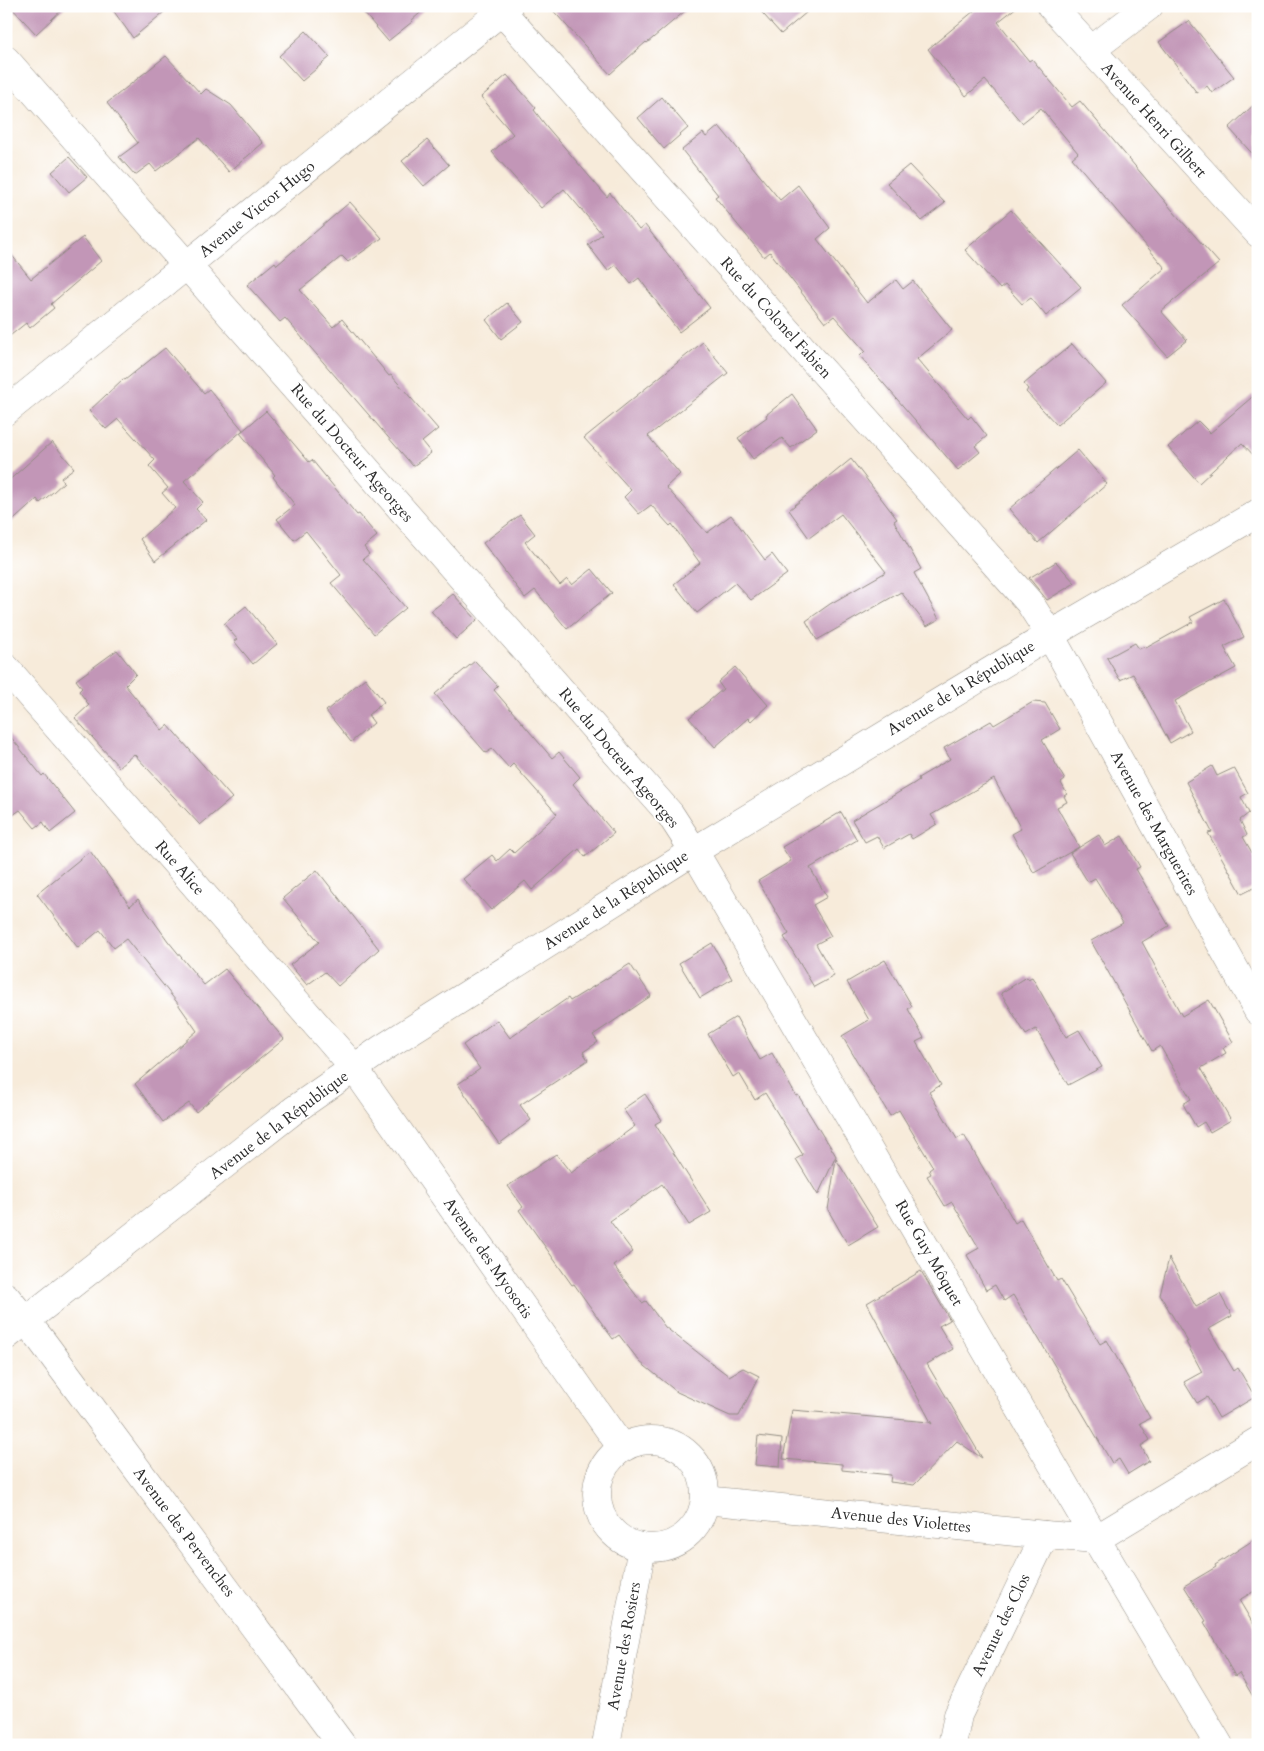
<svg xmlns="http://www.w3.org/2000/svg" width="1264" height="1751" viewBox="0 0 1264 1751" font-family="Cardo,serif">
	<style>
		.building { fill: #c296b7 }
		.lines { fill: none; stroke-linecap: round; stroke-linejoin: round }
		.minor-casing { stroke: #918b82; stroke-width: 29 }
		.major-casing { stroke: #918b82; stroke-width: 29 }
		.minor { stroke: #fff; stroke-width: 28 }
		.major { stroke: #fff; stroke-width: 28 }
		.labels { text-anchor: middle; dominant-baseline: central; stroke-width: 4; stroke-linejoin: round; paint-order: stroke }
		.street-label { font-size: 16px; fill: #2b2b2b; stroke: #fff }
	</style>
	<rect width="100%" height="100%" fill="#fff"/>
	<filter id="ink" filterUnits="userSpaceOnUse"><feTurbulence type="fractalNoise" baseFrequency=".02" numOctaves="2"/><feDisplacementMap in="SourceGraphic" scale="10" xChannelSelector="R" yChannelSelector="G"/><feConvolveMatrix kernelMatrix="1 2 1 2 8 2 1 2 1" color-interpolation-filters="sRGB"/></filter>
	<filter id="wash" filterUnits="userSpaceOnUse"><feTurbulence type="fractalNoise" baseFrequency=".0096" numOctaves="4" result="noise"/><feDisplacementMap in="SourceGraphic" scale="20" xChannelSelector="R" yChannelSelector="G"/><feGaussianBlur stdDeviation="1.12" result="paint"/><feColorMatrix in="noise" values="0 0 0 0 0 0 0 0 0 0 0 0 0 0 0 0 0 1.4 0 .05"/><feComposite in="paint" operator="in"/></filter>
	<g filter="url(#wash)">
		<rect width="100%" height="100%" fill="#f7ebda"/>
		<g id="blocks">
			<g class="building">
				<path d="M10,6H66L36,34Z"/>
				<path d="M110,6H171L133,38Z"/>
				<path d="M358,6H428L411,21L412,22L388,41Z"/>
				<path d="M549,6H691L647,43L646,42L610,74Z"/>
				<path d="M756,6H814L781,34Z"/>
				<path d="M980,6H1018L998,22L1029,61L1032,59L1072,107L1080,101L1179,218L1219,263L1161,311L1187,340L1167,356L1122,305L1165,268L1072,158L1078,153L1041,108L1022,123L985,80L966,96L928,49Z"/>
				<path d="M1189,21L1234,77L1212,93L1207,86L1197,93L1159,42Z"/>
				<path d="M306,31L330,57L302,81L279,56Z"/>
				<path d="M166,56L201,94L206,89L231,105L263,143L229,172L199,138L156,171L150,164L135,175L119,157L138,143L107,103Z"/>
				<path d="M507,75L536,108L534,110L547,127L607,197L610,193L639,230L645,225L710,308L679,332L639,278L631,284L616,265L608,271L588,245L602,234L564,189L541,208L492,152L513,134L481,97Z"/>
				<path d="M662,97L688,128L664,149L638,118Z"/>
				<path d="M1258,101V160L1229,128Z"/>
				<path d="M719,126L780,200L798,185L830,228L817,239L867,303L896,280L903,289L913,281L952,330L917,359L968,419L971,416L987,436L975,446L980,452L958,470L860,356L865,351L834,316L825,323L770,252L764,257L715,197L718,195L682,150L703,133L706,137Z"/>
				<path d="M427,140L449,165L424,186L402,161Z"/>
				<path d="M69,157L87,177L69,192L52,172Z"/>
				<path d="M909,165L945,203L922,221L887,183Z"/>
				<path d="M350,202L382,238L348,262L342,256L300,290L333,327L342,319L389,376L391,375L438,429L422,442L431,453L413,466L285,318L280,322L247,285L275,262L277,265Z"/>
				<path d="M1011,210L1081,287L1046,316L1031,298L1022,304L1005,285L1000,289L965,250Z"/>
				<path d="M83,237L101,261L51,304L54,308L30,328L26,323L6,339V248L31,279Z"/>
				<path d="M507,303L523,322L501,339L486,320Z"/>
				<path d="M703,342L728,373L648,436L680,474L666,487L707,533L731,515L765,560L772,554L787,574L751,600L735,583L697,613L674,584L700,563L672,524L670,526L651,505L639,514L624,497L631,490L584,438Z"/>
				<path d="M1072,344L1106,383L1057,425L1026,392L1028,389L1024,384Z"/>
				<path d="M165,348L204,393L209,389L243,430L184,481L203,502L196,509L206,520L155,561L140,539L175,508L162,493L168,488L149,466L155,460L118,419L106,429L89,411L123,379L125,380Z"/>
				<path d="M1258,392V460L1242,443L1199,483L1168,447L1198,421L1210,433Z"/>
				<path d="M792,394L817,429L791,448L782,438L753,459L738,438L767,417L766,415Z"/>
				<path d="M266,411L309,462L312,460L357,515L359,514L377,536L364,547L369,554L363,559L406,608L374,634L331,583L341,575L306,531L294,540L277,519L295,505L273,477L275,475L240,433Z"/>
				<path d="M52,442L74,468L61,478L64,482L53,492L40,503L37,499L6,527V483Z"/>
				<path d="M1078,450L1107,484L1038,543L1009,509Z"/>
				<path d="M851,459L897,519L894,521L921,569L914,573L939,619L927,626L901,592L817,640L806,621L830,604L886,572L841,514L809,538L789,510Z"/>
				<path d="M520,515L535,534L525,542L560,585L567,579L572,585L592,569L612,593L567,629L535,590L525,598L483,543Z"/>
				<path d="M1056,562L1075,583L1047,600L1029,578Z"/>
				<path d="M453,594L477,620L456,639L431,611Z"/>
				<path d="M1224,599L1244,637L1224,647L1236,668L1175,701L1191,731L1170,743L1133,674L1120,680L1107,658L1135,643L1139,649L1145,646L1146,648L1193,622L1190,617Z"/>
				<path d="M246,606L277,644L253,664L234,641L237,639L224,624Z"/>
				<path d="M117,650L136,674L125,685L162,730L168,725L232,798L200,825L134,754L119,767L75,718L89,705L79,691L82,688L76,680Z"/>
				<path d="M475,661L498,686L494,690L552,758L559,752L580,777L573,784L614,833L585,857L579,849L532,890L525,881L491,910L463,879L492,855L497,861L510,849L514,853L557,814L513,764L509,768L492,749L486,753L435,694Z"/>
				<path d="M735,667L768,705L751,721L748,718L715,747L689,718L723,689L718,682Z"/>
				<path d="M365,678L384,702L368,715L374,723L351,742L326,711Z"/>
				<path d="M1033,702L1045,703L1060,729L1042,740L1065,780L1061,783L1067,794L1064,796L1067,802L1057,807L1079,847L1034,873L1012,834L1021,829L994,779L931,815L937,824L912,839L909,834L884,848L877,836L865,842L852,820L913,784L919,780L918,778L950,759L944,748L991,721L994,725Z"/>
				<path d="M6,731L42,776L44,774L75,813L50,833L43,822L35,828L20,810L6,820Z"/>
				<path d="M1212,766L1217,776L1234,768L1248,793L1241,797L1249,813L1240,820L1247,835L1243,837L1258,863V886L1242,894L1208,833L1212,832L1186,782Z"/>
				<path d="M841,812L857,840L810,868L827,897L813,905L831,936L816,944L834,976L814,987L784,937L789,934L758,881L791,861L782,847Z"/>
				<path d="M1099,835L1105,846L1122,836L1140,867L1136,869L1169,926L1142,942L1182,1016L1209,1000L1233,1042L1223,1048L1226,1053L1201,1068L1231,1120L1210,1132L1204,1122L1196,1127L1183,1104L1191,1099L1160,1046L1152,1051L1091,941L1123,923L1095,878L1088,882L1070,853Z"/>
				<path d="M90,851L130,906L138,899L168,941L204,985L225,969L284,1039L196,1112L189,1103L163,1122L135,1084L197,1031L176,1001L126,939L114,948L100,930L78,948L37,894Z"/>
				<path d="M317,870L379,949L338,986L325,972L307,985L290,965L319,942L283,898Z"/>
				<path d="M712,943L732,979L700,998L679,963Z"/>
				<path d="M885,960L912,1006L908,1009L924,1038L916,1042L941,1085L929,1092L957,1139L964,1135L1015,1223L1021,1219L1057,1281L1061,1279L1100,1344L1107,1340L1150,1418L1140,1423L1150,1440L1141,1446L1149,1461L1128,1474L1119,1459L1112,1463L1013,1295L1004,1301L995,1285L986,1290L967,1255L979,1248L952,1202L945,1206L927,1176L931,1174L929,1170L933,1167L899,1110L890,1116L842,1036L869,1020L847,982Z"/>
				<path d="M630,964L651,996L593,1035L598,1042L583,1052L588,1060L520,1105L531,1120L499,1144L458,1084L480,1069L463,1045L497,1020L510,1038L568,998L570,1001Z"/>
				<path d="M1027,977L1028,979L1032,977L1066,1037L1079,1030L1102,1067L1068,1085L1036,1029L1026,1035L1001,993Z"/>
				<path d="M736,1017L760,1060L772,1053L796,1096L798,1095L826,1141H827L836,1156L818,1195L796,1159L803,1155L765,1093L755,1100L739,1073L733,1077L708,1034Z"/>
				<path d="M645,1094L662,1120L655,1124L711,1212L689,1225L662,1184L610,1221L633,1252L614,1266L642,1303L646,1301L665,1327L701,1355L729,1376L743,1368L759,1376L739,1416H730L677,1392L640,1362L619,1335L613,1339L574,1284L572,1285L546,1248L519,1210L523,1207L508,1186L556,1154L571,1173L635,1126L623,1109Z"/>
				<path d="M836,1159L878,1227L848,1245L828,1210Z"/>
				<path d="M1169,1258L1196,1307L1220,1294L1232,1316L1209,1329L1234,1371L1238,1368L1255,1397L1219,1418L1207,1397L1197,1403L1184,1382L1202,1372L1186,1342H1188L1160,1295Z"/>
				<path d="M921,1271L950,1320L939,1326L953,1349L927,1364L982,1458L957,1441L914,1485L890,1482L891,1475L842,1470V1464L783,1459L792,1410L929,1422L932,1424L867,1303Z"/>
				<path d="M758,1436L782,1439L780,1467L755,1465Z"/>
				<path d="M1258,1537V1589L1239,1600L1258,1632V1705L1239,1673L1235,1676L1204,1622L1206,1621L1184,1586L1216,1567L1215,1565Z"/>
			</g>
		</g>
	</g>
	<g filter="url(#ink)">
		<use href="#blocks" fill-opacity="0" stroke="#918b82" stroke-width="1"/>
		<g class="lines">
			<g class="minor-casing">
				<g id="minor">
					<path d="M497,6L1029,602L1050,635L1258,1011"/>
					<path d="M1051,6L1258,233"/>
					<path d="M1091,50L1149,6"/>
					<path d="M6,60L670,814L694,851L1096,1539L1219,1745"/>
					<path d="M6,411L508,6"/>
					<path d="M6,668L354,1068L622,1448"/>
					<path d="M6,1297L42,1341L342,1745"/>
					<circle cx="651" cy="1494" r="54"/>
					<path d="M705,1500L1045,1535L1096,1539"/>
					<path d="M1096,1539L1258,1441"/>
					<path d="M606,1745L642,1547"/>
					<path d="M952,1745L958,1715L1045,1535"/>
				</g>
			</g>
			<g class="major-casing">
				<path id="major" d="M6,1336L294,1110L383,1048L694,851L1050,635L1258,513"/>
			</g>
			<use href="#minor" class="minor"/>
			<use href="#major" class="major"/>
		</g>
	</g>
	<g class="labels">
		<g class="street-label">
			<text transform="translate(1154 120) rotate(48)">Avenue Henri Gilbert</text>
			<text transform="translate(257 209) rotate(-39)">Avenue Victor Hugo</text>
			<text transform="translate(776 318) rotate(48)">Rue du Colonel Fabien</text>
			<text transform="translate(352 453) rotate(49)">Rue du Docteur Ageorges</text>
			<text transform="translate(961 688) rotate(-31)">Avenue de la République</text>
			<text transform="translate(619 758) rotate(50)">Rue du Docteur Ageorges</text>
			<text transform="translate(1154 823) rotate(61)">Avenue des Marguerites</text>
			<text transform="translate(180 868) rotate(49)">Rue Alice</text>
			<text transform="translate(616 900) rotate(-33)">Avenue de la République</text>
			<text transform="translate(279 1125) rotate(-37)">Avenue de la République</text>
			<text transform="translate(929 1253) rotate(60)">Rue Guy Môquet</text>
			<text transform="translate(488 1258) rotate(55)">Avenue des Myosotis</text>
			<text transform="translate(901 1520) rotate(6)">Avenue des Violettes</text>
			<text transform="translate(184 1532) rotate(53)">Avenue des Pervenches</text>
			<text transform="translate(1001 1625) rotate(-64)">Avenue des Clos</text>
			<text transform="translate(624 1646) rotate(-80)">Avenue des Rosiers</text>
		</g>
	</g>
	<rect width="1264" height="1751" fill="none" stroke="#fff" stroke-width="25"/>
</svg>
